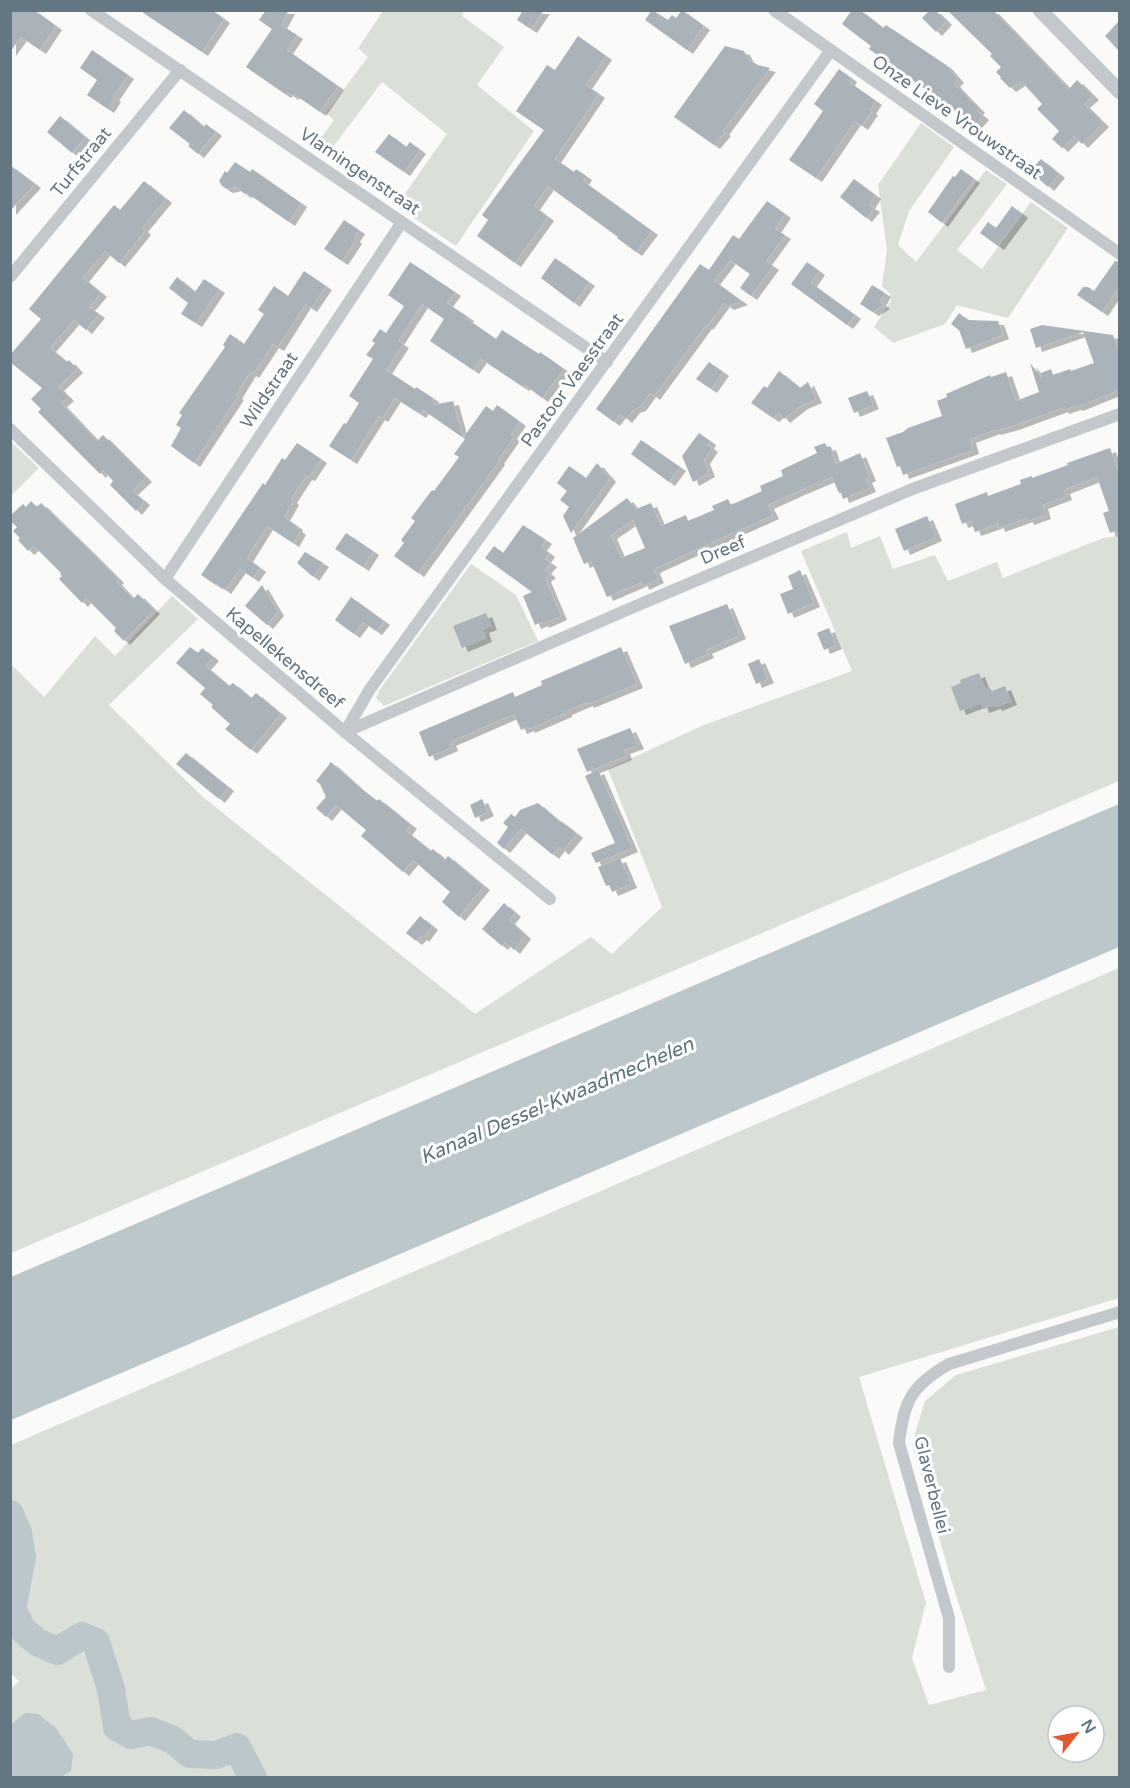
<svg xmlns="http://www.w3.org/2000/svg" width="1130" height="1788" viewBox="0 0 1130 1788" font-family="'Varela Round',sans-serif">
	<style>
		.green { fill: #dadfd7; fill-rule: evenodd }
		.water { fill: #bbc7cb }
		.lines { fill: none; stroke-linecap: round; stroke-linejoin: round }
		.river { stroke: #bbc7cb; stroke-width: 28 }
		.building { fill: #aab3b9; fill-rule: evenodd; filter: url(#shadow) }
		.minor { stroke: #c3c8cc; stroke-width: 12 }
		.tertiary { stroke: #c3c8cc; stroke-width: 15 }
		.labels { text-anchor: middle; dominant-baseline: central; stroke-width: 6; stroke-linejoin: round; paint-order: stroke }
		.street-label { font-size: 18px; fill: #657683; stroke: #fff }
		.water-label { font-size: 20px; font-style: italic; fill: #60757c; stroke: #fff }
	</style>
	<defs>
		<filter id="shadow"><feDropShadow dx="6" dy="4" stdDeviation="0" flood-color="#0004"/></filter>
	</defs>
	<rect width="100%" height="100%" fill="#fafaf8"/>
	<g class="green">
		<path d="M383,11H464L462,16L504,47L477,85L534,131L456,246L396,206L447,134L382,82L329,152L317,144L334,120L326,113L368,57L358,48Z"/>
		<path d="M921,123L954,147L909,211L898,245L916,262L986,170L1007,184L957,250L982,269L1031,202L1068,228L1008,318L957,305L945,324L893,343L874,327L891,301L890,294L882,286L887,250L878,185Z"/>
		<path d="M10,441L39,468L11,496H10Z"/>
		<path d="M847,532L851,548L880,536L893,569L935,555L948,581L997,562L1003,578L1103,538L1119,536V781L11,1253L10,669L13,666L44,697L95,636L115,656L172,596L198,619L109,705L204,798L475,1014L591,937L612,954L662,907L608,769L704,725L852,671L801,551Z"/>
		<path d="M471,564L516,595L538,641L384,706L376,698L381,688Z"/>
		<path d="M1119,968V1298L859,1377L926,1603L912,1658L929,1705L986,1690L951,1579L912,1444L925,1401L956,1375L1119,1327V1777L62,1778L71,1771L25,1713L11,1724V1689L19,1681L10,1673L11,1445ZM1058,1716H1094V1752H1058Z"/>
	</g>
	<g class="water">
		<path d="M1119,804V947L11,1420V1277Z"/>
		<path d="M25,1713L38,1714L56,1728L73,1754L71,1771L62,1777L18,1778L11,1776V1724Z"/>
	</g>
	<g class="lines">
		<path class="river" d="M10,1514L18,1533L22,1557L12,1609L22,1629L37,1642L57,1651L82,1636L96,1642L111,1689L117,1727L131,1735L151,1731L173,1740L190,1754L216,1755L237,1747L253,1778"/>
	</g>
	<g class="building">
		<path d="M10,10H34L56,26L40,50L21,37L10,52Z"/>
		<path d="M139,10H212L224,19L202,52Z"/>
		<path d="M266,10H289L281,25L297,35L287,50L338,86L320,112L294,94L293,96L287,92L285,94L246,67L272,29L259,20Z"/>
		<path d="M523,10H544L531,29L517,20Z"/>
		<path d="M652,10L668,20L672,15L676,18L682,10L704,26L687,50L645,20Z"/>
		<path d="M852,10H860L883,28L886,25L946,65L958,79L954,83L979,109L977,111L983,116L975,125L869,49L871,46L842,24Z"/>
		<path d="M930,10H935L946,21L936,32L922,18Z"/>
		<path d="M947,10H993L1069,89L1077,80L1093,96L1084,104L1103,123L1082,144L1074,136L1062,148L1052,139L1059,131L1037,109L1042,104L1021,81L1010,88L1000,78L1001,77L996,72L1001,67L990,56L992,54Z"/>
		<path d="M1119,21V51L1105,36Z"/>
		<path d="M578,36L606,56L586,85L599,94L555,159L574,172L576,169L586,176L583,181L652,231L636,252L617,238L618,237L548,186L534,206L548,217L515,263L477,236L488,220L482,215L544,130L516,111L547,65L555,70Z"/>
		<path d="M725,46L744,51L748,59L758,65L770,68L723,131L725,132L714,145L674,117Z"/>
		<path d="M92,50L128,75L113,97L115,98L108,109L87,95L97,80L80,68Z"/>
		<path d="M839,69L851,78L849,82L876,101L870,110L872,111L862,126L855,121L816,178L789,160L823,111L814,104Z"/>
		<path d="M184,110L204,127L206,124L216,132L198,154L188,146L190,144L169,128Z"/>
		<path d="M60,116L85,137L72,153L47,132Z"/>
		<path d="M389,134L406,147L410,142L420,150L404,172L375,152Z"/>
		<path d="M1041,159L1059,174L1048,187L1030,171Z"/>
		<path d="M235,162L250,172L252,169L301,203L289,222L247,193L245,194L236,187L227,189L222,186L219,181L225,171L227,173Z"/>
		<path d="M10,165L35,184L10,211Z"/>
		<path d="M961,169L974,179L942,223L928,212L953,176L955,177Z"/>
		<path d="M854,179L875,195L869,205L874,208L866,218L840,197Z"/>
		<path d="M144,181L166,199L142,228L145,231L119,263L105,251L83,278L101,293L89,307L99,314L86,330L74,320L50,348L67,362L69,360L77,369L58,387L68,397L61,403L97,441L103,435L146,478L132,491L144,501L136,511L110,485L113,481L103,470L100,474L38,412L41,409L31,399L42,388L10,362V355L41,319L29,309L114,205L120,210Z"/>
		<path d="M767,201L785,214L775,229L785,235L766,261L773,266L751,296L740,288L750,274L730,260L714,281L742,301L728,306L724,303L707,326L706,325L654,396L650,393L640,407L634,409L626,419L620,414L614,422L596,409L700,264L709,270L733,235L739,239Z"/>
		<path d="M1012,206L1022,214L998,246L980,233L988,222L996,228Z"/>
		<path d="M344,220L359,230L354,238L356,240L342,261L324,249Z"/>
		<path d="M555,258L589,282L574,303L541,278Z"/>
		<path d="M1115,261L1119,262V287L1102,312L1077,295L1083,287H1088L1094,291Z"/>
		<path d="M410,262L455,292L447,303L468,317L467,319L496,339L502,330L539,354L540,352L564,369L542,398L525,385L523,387L481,359L473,370L430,341L444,319L422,304L398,341L403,344L386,370L415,389L416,387L433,398L434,405L453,401L463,438L486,406L493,411L497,405L520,422L511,435L514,437L498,460L499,461L418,573L394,556L404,543L401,540L415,521L411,518L432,490L434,491L459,457L454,454L465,439L423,410L420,414L395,398L382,418L379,416L351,460L329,446L344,423L346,424L359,403L349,396L373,359L366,355L375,343L372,341L380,329L386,333L404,306L388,295Z"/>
		<path d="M807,262L819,271L811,283L855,315L847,325L791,284Z"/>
		<path d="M304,271L326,286L311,308L305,304L278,347L273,344L253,374L250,372L236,395L238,396L194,463L171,446L181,428L176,425L182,415L179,413L225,347L223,345L230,334L244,344L264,314L258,310L274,286L288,296Z"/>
		<path d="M177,277L195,292L204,279L219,289L196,323L181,314L188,303L169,288Z"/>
		<path d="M872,285L885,293L880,302L884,305L873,312L860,304Z"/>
		<path d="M959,313L968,320L998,321L1003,335L966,349L959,330L951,324Z"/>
		<path d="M1042,325L1113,335L1119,351V390L1077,407L1075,406L1063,410L1062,408L1013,426L995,431L994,430L970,439L973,450L903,475L900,466L897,467L886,438L903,432L908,428L942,416L937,401L947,397L946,394L990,375L991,377L1006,372L1016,401L1039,392L1030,363L1042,378L1041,373L1051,369L1053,375L1070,369L1071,371L1094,363L1083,332L1036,348L1030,329Z"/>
		<path d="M709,362L723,372L711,389L696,379Z"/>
		<path d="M779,371L800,388L808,382L816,399L802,405L784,419L779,413L773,418L751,403L764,386L767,388Z"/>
		<path d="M867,391L873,405L854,413L848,398Z"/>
		<path d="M699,433L710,441L708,445L712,448L704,460L709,473L693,482L682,456Z"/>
		<path d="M641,440L680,467L669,482L631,454Z"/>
		<path d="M297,443L321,459L309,477L306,476L291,499L293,501L284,517L297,526L296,528L300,531L293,543L267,526L247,558L260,568L253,578L240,569L225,590L217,584L216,585L201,575L263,483L265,485L282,458L285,460Z"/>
		<path d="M825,443L827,447L830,446L836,464L860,453L870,477L866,479L870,488L843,499L841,493H839L832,477L801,490L768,505L773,515L656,568L654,570L658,579L643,586L642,582L607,597L591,561L584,564L573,538L627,498L636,509L651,503L661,526L686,515L688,521L714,510L712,506L728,499L731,505L762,491L760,486L783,476L781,470L817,453L814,447ZM633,520L645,548L621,558L611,535Z"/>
		<path d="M1110,448L1119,475V535H1118L1116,531L1110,533L1103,513L1109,511L1097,477L1064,490L1066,496L1042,505L1045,515L1028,521L1027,518L999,528L998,524L975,532L971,521L962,524L955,504L987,492L988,496L1021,484L1020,480L1032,476V478L1068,465L1067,463Z"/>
		<path d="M597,463L610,478L571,533L563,516L569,507L560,500L567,491L557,483L569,466L586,478Z"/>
		<path d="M31,501L37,507L41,503L87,548L118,579L116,581L133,599L138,594L154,610L124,641L114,631L116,628L86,598L82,603L59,579L62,576L60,574L61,573L34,546L28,551L18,540L20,538L13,531L17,527L10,521V516L23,504L26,507Z"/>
		<path d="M927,516L936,537L904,551L895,529Z"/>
		<path d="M523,525L546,540L541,547L549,553L545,559L551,563L545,570L550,574L545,578L561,616L543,624L542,622L535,625L523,596L532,592L485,558L494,546L503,553Z"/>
		<path d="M346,533L373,551L363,567L335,549Z"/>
		<path d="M305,552L323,563L313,577L297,563Z"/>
		<path d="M800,570L814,603L788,614L780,594L793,589L788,576Z"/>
		<path d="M262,585L278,612L267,625L245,606Z"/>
		<path d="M351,597L384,621L376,631L363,622L354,634L335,620Z"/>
		<path d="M727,604L740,635L706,650L708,654L685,664L669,626Z"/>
		<path d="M486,613L491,626L483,629L486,638L462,648L453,626Z"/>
		<path d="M829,628L836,645L824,650L817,633Z"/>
		<path d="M190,647L198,653L202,648L213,657L205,666L229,686L233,683L251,698L256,693L281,714L251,750L225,729L230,724L211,707L213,705L200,694L205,688L176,663Z"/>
		<path d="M621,647L637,684L588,704L587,702L566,711V713L529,729L528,727L521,730L514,714L450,742L452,747L429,757L419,732L513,692L515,697L542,685L541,681Z"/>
		<path d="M759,659L768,679L756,684L748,664Z"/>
		<path d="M979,673L985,689L989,687L992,691L1005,686L1011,701L996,707L995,705L983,709L981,703L960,711L951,687L961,683L960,680Z"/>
		<path d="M630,728L638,745L624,750L626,756L587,772L577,749Z"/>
		<path d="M186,753L228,787L219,799L176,764Z"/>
		<path d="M331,762L360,788L377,801L379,799L411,825L406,831L431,851L433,849L445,860L448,856L484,886L459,917L442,902L450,892L413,860L403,872L361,836L366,830L336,805L326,817L316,808L326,797L320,784L316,781Z"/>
		<path d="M598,770L632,848L596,863L591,853L615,843L585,776Z"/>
		<path d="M482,799L488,812L475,818L470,805Z"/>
		<path d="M538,803L560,822L561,821L577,834L563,851L559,847L553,855L521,829L504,849L497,843L508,827L503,823L511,814L515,817L520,810Z"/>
		<path d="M620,858L631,884L612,892L609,885L606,886L598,867Z"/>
		<path d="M504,903L515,913L509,920L525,935L514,950L505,942L502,946L482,929Z"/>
		<path d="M420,916L432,926L423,938L421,936L416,941L406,933Z"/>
	</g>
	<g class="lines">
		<g class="minor">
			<path d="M91,10L607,362"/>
			<path d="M774,10L1120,254"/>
			<path d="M10,277L180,70"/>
			<path d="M10,429L165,579L345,732L550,899"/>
			<path d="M165,579L402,222"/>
			<path d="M345,732L370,689L831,50"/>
			<path d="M345,732L636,606L915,488L1120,414"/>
			<path d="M949,1667V1618L899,1443C904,1401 911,1386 949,1364L1120,1312"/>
		</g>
		<path class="tertiary" d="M1040,10L1120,92"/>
	</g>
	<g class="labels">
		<g class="street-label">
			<text transform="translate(957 117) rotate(35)">Onze Lieve Vrouwstraat</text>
			<text transform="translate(81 162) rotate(-51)">Turfstraat</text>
			<text transform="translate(360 171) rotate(34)">Vlamingenstraat</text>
			<text transform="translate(572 380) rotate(-54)">Pastoor Vaesstraat</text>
			<text transform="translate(269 390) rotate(-56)">Wildstraat</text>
			<text transform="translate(723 550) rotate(-23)">Dreef</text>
			<text transform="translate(285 658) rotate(40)">Kapellekensdreef</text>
			<text transform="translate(932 1485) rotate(76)">Glaverbellei</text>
		</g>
		<g class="water-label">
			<text transform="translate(557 1101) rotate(-23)">Kanaal Dessel-Kwaadmechelen</text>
		</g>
	</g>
	<rect width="1130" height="1788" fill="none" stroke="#657683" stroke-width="24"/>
	<g transform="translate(1076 1734) rotate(59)"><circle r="28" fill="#ffffff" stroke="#c1c8cd" stroke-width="1.5"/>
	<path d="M0-4.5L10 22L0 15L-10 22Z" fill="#e4572e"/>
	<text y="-9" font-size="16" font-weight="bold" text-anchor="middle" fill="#657683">N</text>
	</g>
</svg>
